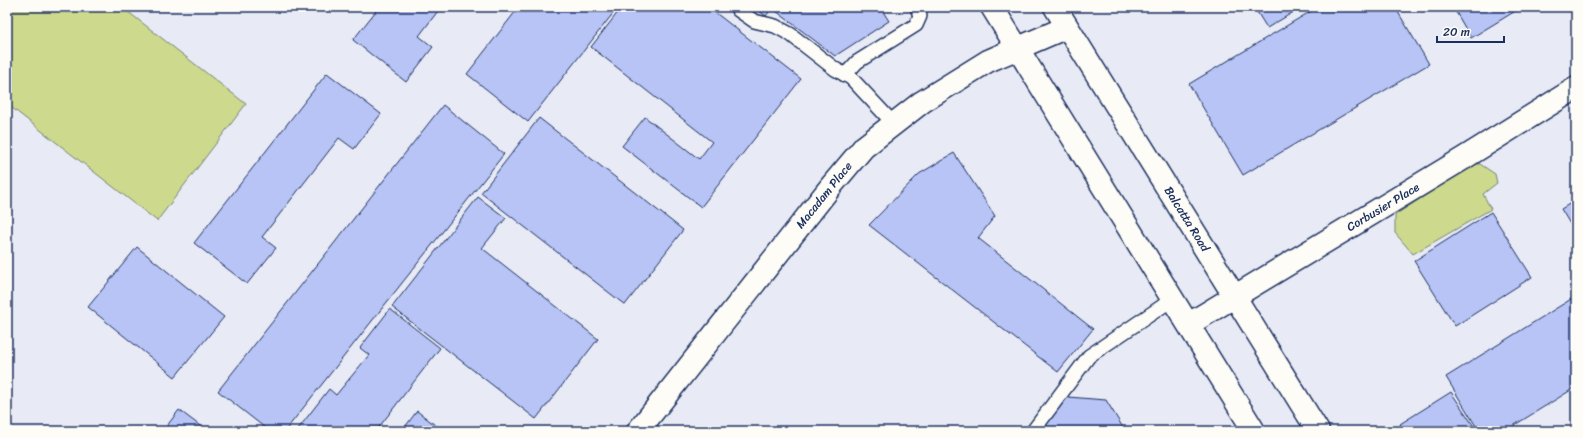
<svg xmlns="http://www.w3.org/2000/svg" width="1583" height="438" viewBox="0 0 1583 438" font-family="Sriracha,sans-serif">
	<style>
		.built { fill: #e8ebf6 }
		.green { fill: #cdd98d; stroke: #748476 }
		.building { fill: #b7c4f5; stroke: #1b2f5e }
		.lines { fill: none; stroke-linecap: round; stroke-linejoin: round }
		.lane-casing { stroke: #1b2f5e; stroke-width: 16 }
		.street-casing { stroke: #1b2f5e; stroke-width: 25 }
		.primary-casing { stroke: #1b2f5e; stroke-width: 25 }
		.lane { stroke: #fdfcf7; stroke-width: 13 }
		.street { stroke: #fdfcf7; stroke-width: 22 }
		.primary { stroke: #fdfcf7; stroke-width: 22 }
		.labels { text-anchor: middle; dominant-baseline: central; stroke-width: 3.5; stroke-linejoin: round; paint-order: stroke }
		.street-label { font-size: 12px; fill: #1b2f5e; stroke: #fdfcf7 }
	</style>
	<rect width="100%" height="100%" fill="#fdfcf7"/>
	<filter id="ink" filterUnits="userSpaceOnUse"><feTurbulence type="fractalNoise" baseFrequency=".025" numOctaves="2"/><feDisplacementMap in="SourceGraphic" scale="8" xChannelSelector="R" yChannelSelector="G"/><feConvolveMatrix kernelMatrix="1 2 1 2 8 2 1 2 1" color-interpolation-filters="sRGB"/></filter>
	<g filter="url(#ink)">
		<rect class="built" x="7" y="7" width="1569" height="424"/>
		<g class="green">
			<path d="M7,7H122L246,104L157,221L7,104Z"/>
			<path d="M1475,164H1480L1495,174L1497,183L1483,194L1491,209L1413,254L1395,233V215L1452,178Z"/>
		</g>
		<g class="building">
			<path d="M379,7H441L419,36L433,47L406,82L353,40Z"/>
			<path d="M519,7H618L528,122L467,74Z"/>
			<path d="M622,7H708L801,79L701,207L622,146L645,117L699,159L712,142L591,47Z"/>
			<path d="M754,7H880L889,21L835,56L772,8L766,16Z"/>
			<path d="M1254,7H1302L1267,28Z"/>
			<path d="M1318,7H1395L1429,64L1243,175L1189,84Z"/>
			<path d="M1453,7H1522L1471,38Z"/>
			<path d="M327,73L381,114L354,149L339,138L262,237L276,248L247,284L194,243Z"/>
			<path d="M443,105L504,154L285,431H269L218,391Z"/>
			<path d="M539,118L683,230L625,305L481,193Z"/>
			<path d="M954,153L995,216L978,238L1093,329L1058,372L869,225L919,174Z"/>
			<path d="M478,197L506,218L482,248L598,339L536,419L392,307Z"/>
			<path d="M1576,200V234L1561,209Z"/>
			<path d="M1491,212L1532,277L1455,326L1414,261Z"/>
			<path d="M137,247L224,317L175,377L88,307Z"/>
			<path d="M1576,296V387L1505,431H1479L1446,377Z"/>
			<path d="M390,309L440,348L376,431H301L298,429L329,389L336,395L369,355L360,348Z"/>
			<path d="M1451,392L1477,431H1404L1400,424Z"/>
			<path d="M1068,397L1106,400L1125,431H1041Z"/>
			<path d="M179,410L207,431H163Z"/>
			<path d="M417,411L443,431H402Z"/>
		</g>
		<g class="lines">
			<g class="lane-casing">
				<g id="lane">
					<path d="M738,10L754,21L775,26L790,34L835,69L851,78L894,124"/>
					<path d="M845,75L857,62L916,25L920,16L917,7"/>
					<path d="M1033,431L1089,356L1173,299"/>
				</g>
			</g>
			<g class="street-casing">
				<g id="street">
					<path d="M1189,324L1464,158L1576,88"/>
					<path d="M638,431L832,185L864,147L922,102L988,61L1067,27"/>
				</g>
			</g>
			<g class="primary-casing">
				<g id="primary">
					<path d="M992,7L1254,431"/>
					<path d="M1055,7L1318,431"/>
				</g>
			</g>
			<use href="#lane" class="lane"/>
			<use href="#street" class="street"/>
			<use href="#primary" class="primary"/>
		</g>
	</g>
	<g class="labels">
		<g class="street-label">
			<text transform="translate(824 195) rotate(-51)">Macadam Place</text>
			<text transform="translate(1383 207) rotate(-31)">Corbusier Place</text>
			<text transform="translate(1187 219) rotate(58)">Balcatta Road</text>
		</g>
	</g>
	<rect width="1583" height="438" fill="none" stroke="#fdfcf7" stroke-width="24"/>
	<rect x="12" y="12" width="1559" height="414" fill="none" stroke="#1b2f5e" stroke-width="1.5" filter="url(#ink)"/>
	<path d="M1437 36v6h67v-6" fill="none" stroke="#1b2f5e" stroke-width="2"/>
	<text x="1443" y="36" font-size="12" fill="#1b2f5e" stroke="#fdfcf7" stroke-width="3" paint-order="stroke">20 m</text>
</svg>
